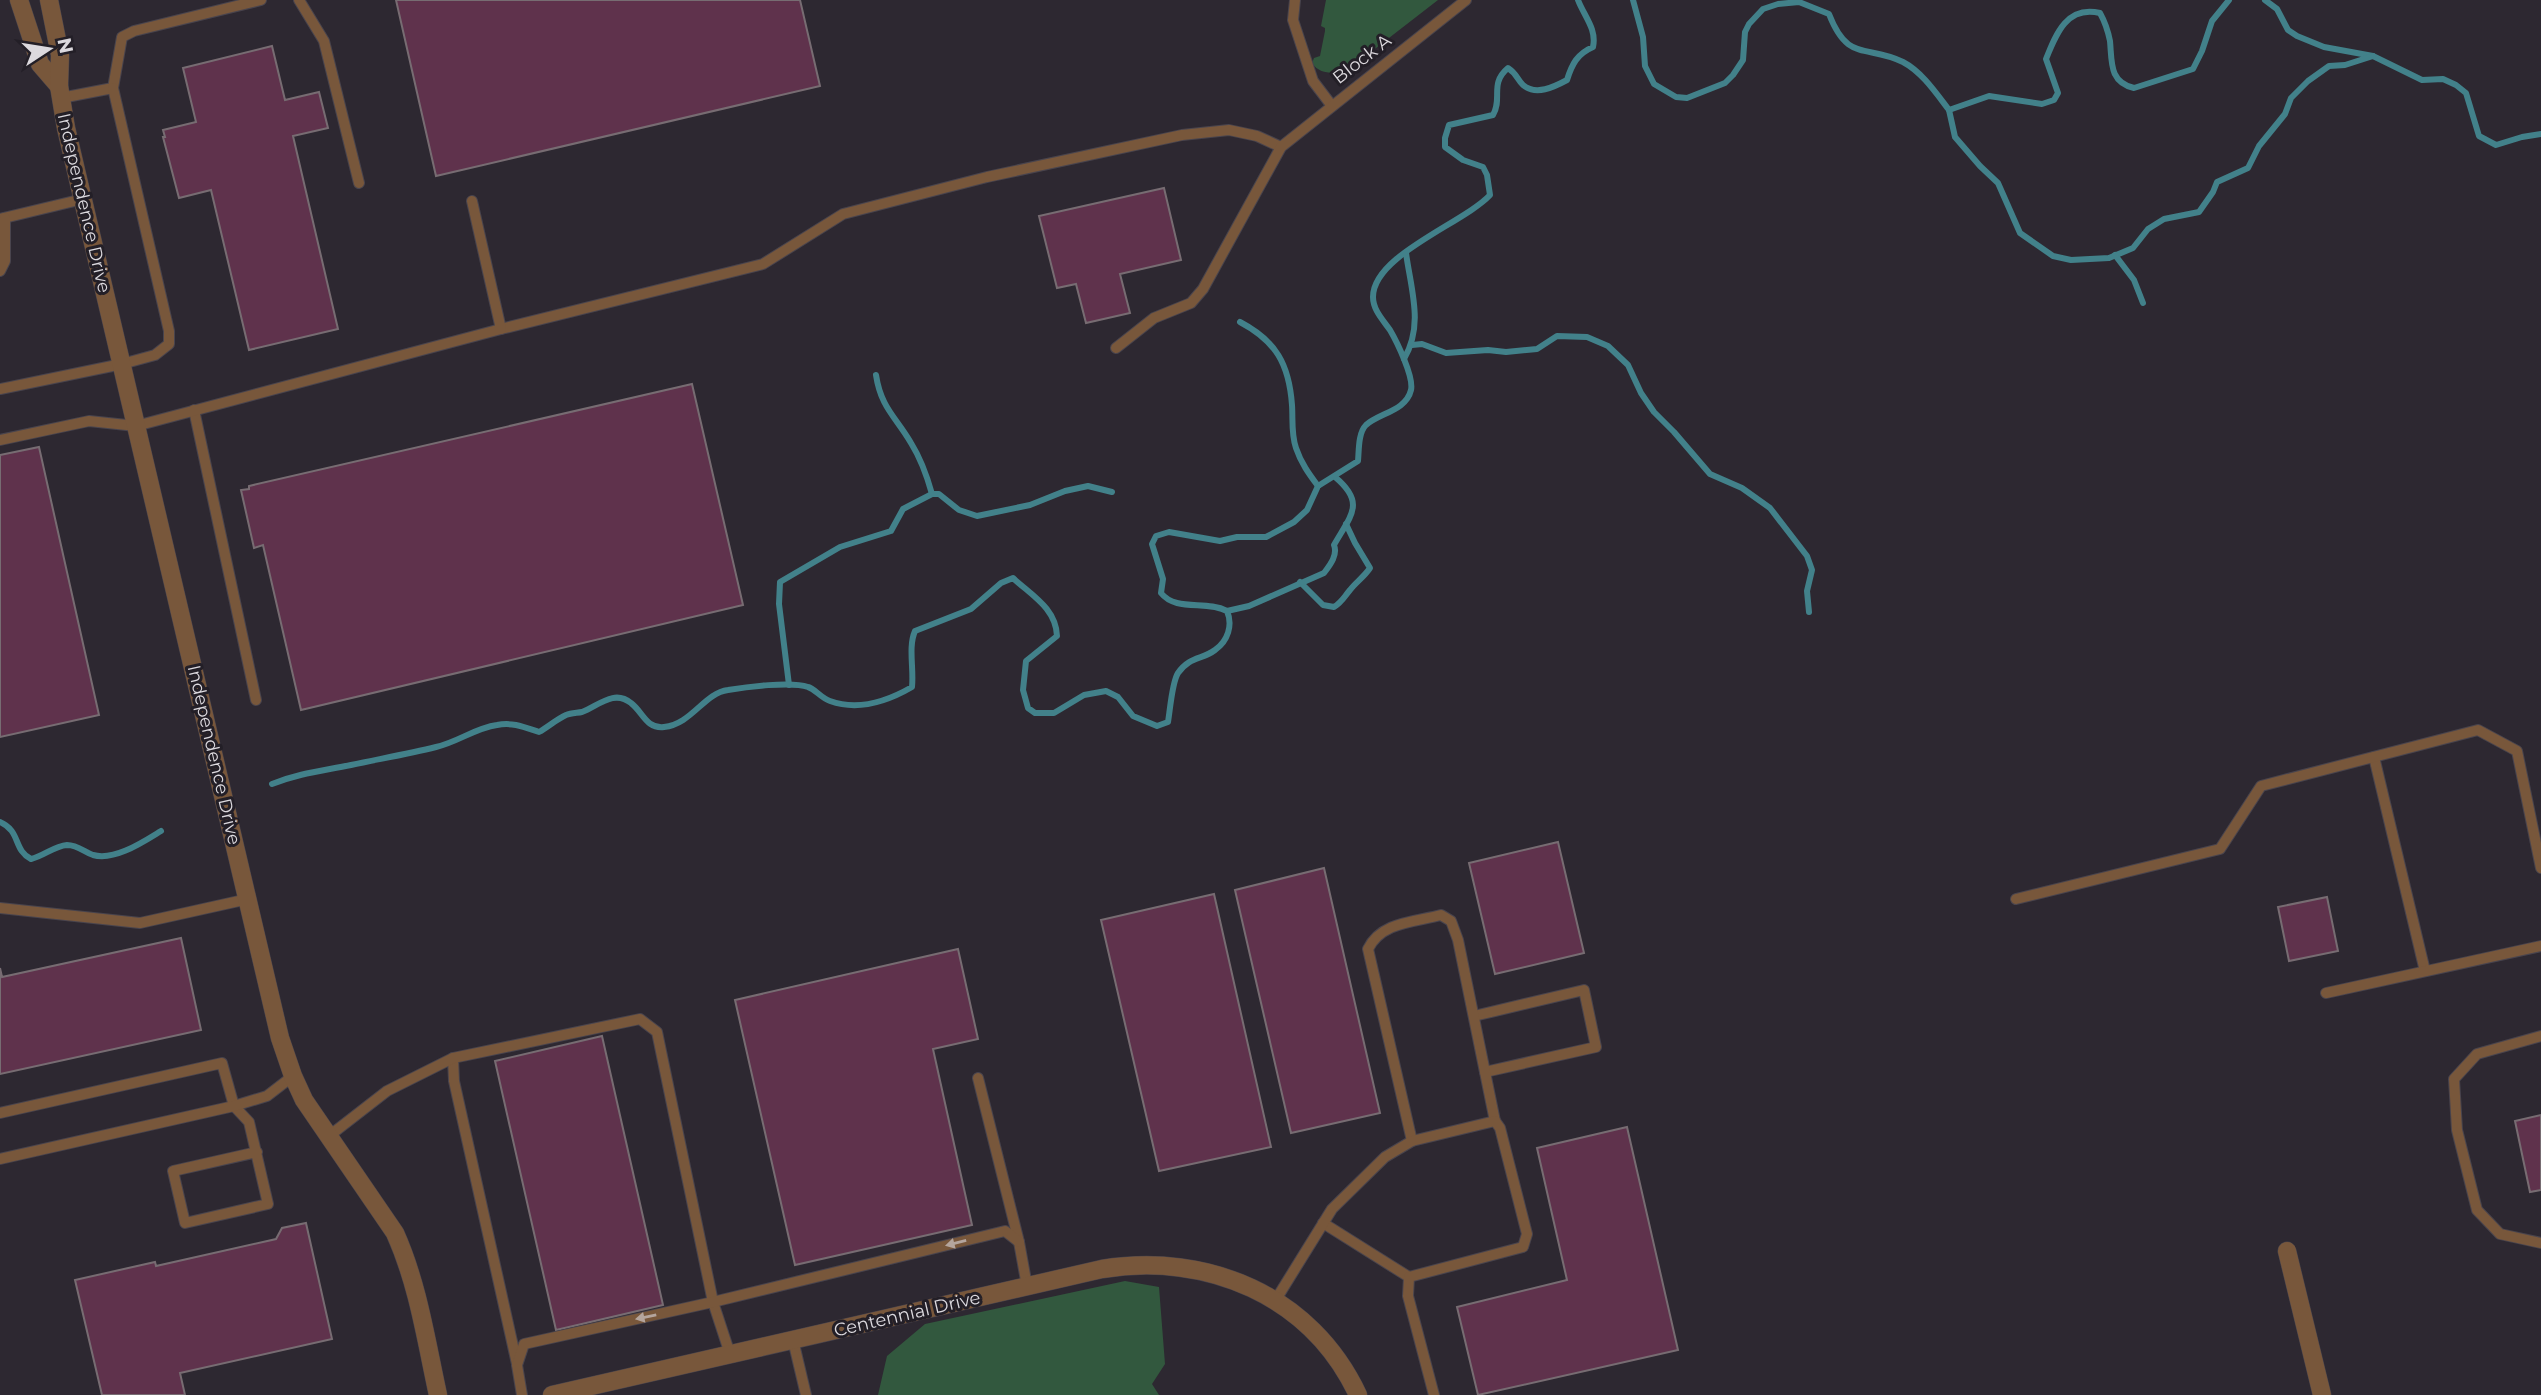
<svg xmlns="http://www.w3.org/2000/svg" width="2541" height="1395" viewBox="0 0 2541 1395" font-family="Montserrat,sans-serif">
	<style>
		.green { fill: #32583e }
		.lines { fill: none; stroke-linecap: round; stroke-linejoin: round }
		.stream { stroke: #42818a; stroke-width: 6 }
		.building { fill: #5f324c; stroke: #776c72; stroke-width: 2 }
		.lane-casing { stroke: #49444d; stroke-width: 12 }
		.street-casing { stroke: #49444d; stroke-width: 19 }
		.lane { stroke: #78573b; stroke-width: 10 }
		.street { stroke: #78573b; stroke-width: 18 }
		.oneway { fill: #b4a59d }
		.labels { text-anchor: middle; dominant-baseline: central; stroke-width: 6; stroke-linejoin: round; paint-order: stroke }
		.street-label { font-size: 18px; fill: #dcd9de; stroke: #231f27 }
	</style>
	<rect width="100%" height="100%" fill="#2d2831"/>
	<g class="green">
		<path d="M1326,0H1438L1345,72C1333,73 1320,75 1312,63L1314,58L1320,56L1325,31V28L1321,26Z"/>
		<path d="M1125,1281L1159,1287L1165,1364L1152,1384L1159,1395H878L887,1356L925,1324Z"/>
	</g>
	<g class="lines">
		<g class="stream">
			<path d="M1633,0L1643,37L1645,66L1654,84L1676,97L1687,98L1725,83L1733,75L1743,60L1745,32L1749,24L1763,9L1778,4L1799,2L1829,14C1848,63 1866,44 1903,62C1922,72 1936,93 1949,110L1989,96L2042,104L2054,100L2058,93L2046,59C2056,34 2067,5 2100,13C2105,22 2108,31 2110,41C2112,62 2109,82 2134,88L2193,69L2202,51L2212,21L2229,0"/>
			<path d="M2265,0L2277,9L2288,30L2297,36L2324,47L2373,56L2422,80L2443,79L2456,85L2466,93L2479,136L2496,145L2522,137L2541,134"/>
			<path d="M1949,110L1955,137L1980,166L1998,183L2020,233L2053,256L2071,260L2109,258L2133,248L2148,229L2164,219L2199,212L2213,192L2217,182L2248,168L2259,146L2285,114L2291,98L2308,81L2329,66L2345,65L2373,56"/>
			<path d="M2115,255L2134,280L2143,303"/>
			<path d="M1240,322C1276,341 1289,364 1292,405C1293,419 1291,434 1296,448C1301,463 1309,474 1318,486"/>
			<path d="M1412,345L1422,344L1446,353L1488,350L1506,352L1537,349L1557,336L1587,337L1608,346L1628,365L1641,393L1654,412L1674,432L1710,474L1742,488L1770,508L1807,556L1812,570L1807,591L1809,612"/>
			<path d="M1404,359C1424,325 1411,290 1406,253"/>
			<path d="M876,375C881,408 896,417 911,443C921,459 927,476 932,494"/>
			<path d="M1300,582L1323,605L1334,607C1342,602 1344,597 1350,590C1356,582 1364,577 1370,568L1355,543L1346,524"/>
			<path d="M1227,611L1249,606L1324,573C1330,565 1338,555 1334,545C1351,515 1366,503 1335,477"/>
			<path d="M789,685L779,604L780,582L840,547L891,531L903,509L932,494H939L959,510L977,516L1030,505L1065,491L1088,486L1112,492"/>
			<path d="M272,784C300,773 322,771 351,765C379,759 408,754 436,747C458,742 475,728 497,725C513,722 524,727 539,732C548,727 557,719 566,715C571,713 577,713 582,712C598,706 614,689 631,703C643,712 646,729 664,727C692,724 704,693 728,690C746,687 791,681 808,687C815,689 821,698 830,701C858,711 888,701 912,687C914,669 908,647 915,631L971,609L1001,583L1013,578C1031,595 1056,608 1057,636L1026,661L1023,690L1028,708L1035,713H1054L1084,695L1106,691L1118,697L1133,716L1157,726L1168,722C1170,711 1172,682 1178,673C1190,656 1202,660 1215,650C1228,641 1233,625 1227,611C1206,600 1176,612 1161,593L1163,579L1152,544L1156,536L1169,532L1220,541L1237,537H1266L1294,522L1307,510L1318,486L1358,461C1359,451 1358,433 1366,425C1379,413 1406,411 1411,390C1414,377 1397,342 1390,330C1383,320 1373,310 1373,297C1373,255 1464,223 1490,195L1487,175L1483,167L1463,160L1445,147V138L1449,125L1493,115C1503,98 1489,84 1508,68C1517,74 1517,79 1523,85C1536,96 1554,87 1567,80C1572,64 1577,54 1593,47C1597,29 1584,16 1578,0"/>
			<path d="M0,822C21,831 13,850 31,859C44,856 54,846 67,845C78,845 84,852 93,855C115,861 143,842 161,831"/>
		</g>
	</g>
	<g class="building">
		<path d="M396,0H800L820,86L436,176Z"/>
		<path d="M272,46L285,100L319,92L328,128L293,136L338,329L249,350L211,190L179,198L163,137H165L163,130L196,122L183,68Z"/>
		<path d="M1164,188L1181,260L1120,274L1130,313L1086,323L1076,284L1057,288L1039,216Z"/>
		<path d="M692,384L743,605L301,710L263,545L254,548L241,490L249,489V486Z"/>
		<path d="M39,447L99,715L0,737V455Z"/>
		<path d="M1558,842L1584,953L1495,974L1469,863Z"/>
		<path d="M1324,868L1380,1113L1291,1133L1235,890Z"/>
		<path d="M1214,894L1271,1147L1159,1171L1101,920Z"/>
		<path d="M2327,897L2338,951L2289,961L2278,907Z"/>
		<path d="M181,938L201,1030L0,1074V968L2,977Z"/>
		<path d="M958,949L978,1039L933,1049L972,1225L795,1265L735,1000Z"/>
		<path d="M602,1036L663,1305L556,1330L495,1061Z"/>
		<path d="M2541,1115V1190L2530,1192L2515,1121Z"/>
		<path d="M1627,1127L1678,1350L1478,1395L1457,1307L1567,1280L1537,1148Z"/>
		<path d="M306,1223L332,1339L180,1373L185,1395H102L75,1280L155,1262L156,1266L276,1239L282,1228Z"/>
	</g>
	<g class="lines">
		<g class="lane-casing">
			<g id="lane">
				<path d="M299,0L324,41L359,183"/>
				<path d="M1295,0L1293,20L1313,81L1332,106"/>
				<path d="M61,98L113,88L122,37L134,31L261,0"/>
				<path d="M0,219L83,199"/>
				<path d="M0,271L5,261V218"/>
				<path d="M501,329L763,264L843,214L987,177L1182,135L1229,130L1257,136L1281,147"/>
				<path d="M1116,348L1154,318L1191,303L1203,289L1281,147L1466,0"/>
				<path d="M0,389L122,364L155,355L169,344V331L113,88"/>
				<path d="M194,410L256,700"/>
				<path d="M0,440L89,421L136,426L501,329L472,201"/>
				<path d="M2374,757L2425,971"/>
				<path d="M2016,899L2220,849L2261,786L2478,730L2517,751L2541,868"/>
				<path d="M0,908L140,923L248,899"/>
				<path d="M2326,993L2541,946"/>
				<path d="M1474,1016L1584,990L1596,1047L1485,1072"/>
				<path d="M2541,1036L2477,1054L2454,1079L2457,1130L2477,1210L2500,1234L2541,1243"/>
				<path d="M453,1058L454,1081L517,1364"/>
				<path d="M978,1078L1019,1242L1027,1286"/>
				<path d="M0,1113L222,1063L234,1106L249,1122L268,1204L185,1223L173,1171L257,1152"/>
				<path d="M329,1136L387,1091L453,1058L640,1019L657,1032L713,1302L730,1354"/>
				<path d="M1412,1141L1368,949C1381,922 1414,922 1441,915L1451,921L1458,940L1495,1121"/>
				<path d="M0,1159L234,1106L267,1096L293,1076"/>
				<path d="M1323,1223L1409,1277"/>
				<path d="M1275,1301L1332,1209L1385,1157L1412,1141L1495,1121L1500,1128L1527,1234L1523,1247L1409,1277L1408,1296L1434,1395"/>
				<path d="M793,1340L806,1395"/>
				<path d="M522,1395L517,1365L524,1344L713,1302L1005,1231L1019,1242"/>
			</g>
		</g>
		<g class="street-casing">
			<g id="street">
				<path d="M19,0L40,64L59,86"/>
				<path d="M49,0L60,55L59,86L66,128L280,1038L293,1076L304,1100L395,1233C418,1284 426,1340 438,1395"/>
				<path d="M2287,1251L2322,1395"/>
				<path d="M552,1395L1102,1269C1207,1252 1311,1295 1358,1395"/>
			</g>
		</g>
		<use href="#lane" class="lane"/>
		<use href="#street" class="street"/>
	</g>
	<defs><path id="oneway-solid" d="M-6-.8H1V-3.2L6.5 0L1 3.2V.8H-6Z" transform="scale(1.75)"/></defs>
	<g class="oneway">
		<use href="#oneway-solid" transform="translate(956 1243) rotate(166)"/>
		<use href="#oneway-solid" transform="translate(646 1317) rotate(168)"/>
	</g>
	<g class="labels">
		<g class="street-label">
			<text transform="translate(1362 59) rotate(-38)">Block A</text>
			<text transform="translate(84 203) rotate(77)">Independence Drive</text>
			<text transform="translate(214 755) rotate(77)">Independence Drive</text>
			<text transform="translate(907 1314) rotate(-13)">Centennial Drive</text>
		</g>
	</g>
	<g transform="translate(49 49) rotate(78)" stroke="#231f27" stroke-width="5" paint-order="stroke">
	<path d="M0-5L12 26L0 18L-12 26Z" fill="#dcd9de"/>
	<text y="-10" font-size="19" font-weight="bold" text-anchor="middle" fill="#dcd9de">N</text>
	</g>
</svg>
